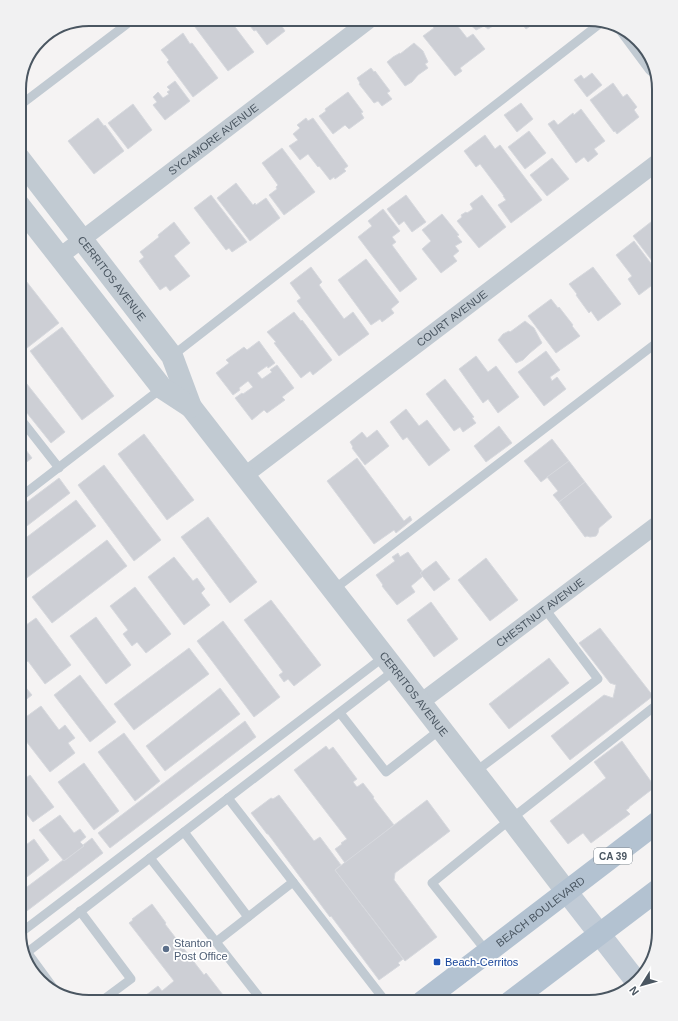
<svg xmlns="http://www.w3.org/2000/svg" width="678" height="1021" viewBox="0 0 678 1021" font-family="Arial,sans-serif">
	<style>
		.building { fill: #cdcfd5; stroke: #d7d9de }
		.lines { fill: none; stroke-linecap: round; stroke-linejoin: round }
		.service { stroke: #c1cad2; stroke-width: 9 }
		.minor { stroke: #c1cad2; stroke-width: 17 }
		.tertiary { stroke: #c1cad2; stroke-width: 22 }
		.secondary { stroke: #c1cbd6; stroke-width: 22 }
		.primary { stroke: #b3c2d1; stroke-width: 22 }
		.service-dot { fill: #5c6f8a; stroke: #fff; stroke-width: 1.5 }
		.transit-dot { fill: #1a4fb4; stroke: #fff; stroke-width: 1.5 }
		.labels { text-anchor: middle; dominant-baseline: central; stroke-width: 3.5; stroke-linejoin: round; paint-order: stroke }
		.shield { fill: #fff; stroke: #808990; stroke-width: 1 }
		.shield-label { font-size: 10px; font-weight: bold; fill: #4a5661 }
		.street-label { font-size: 11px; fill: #4a5661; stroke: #fff }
		.service-label { font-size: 11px; fill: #4e5e75; stroke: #fff; text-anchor: start }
		.transit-label { font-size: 11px; fill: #164399; stroke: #fff; text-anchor: start }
		.rim { fill: none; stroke: #4a5661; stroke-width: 2 }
	</style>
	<rect width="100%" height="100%" fill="#f5f3f3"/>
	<g class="building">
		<path d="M453,20L467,38L473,34L485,49L460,68L462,71L455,76L423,36L434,28L431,25L437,21L438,22L440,21Z"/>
		<path d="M465,20H492L490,22L493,26L488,29L484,26L476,30Z"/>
		<path d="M519,20H539L526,29Z"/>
		<path d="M247,22H279L285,31L267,45L256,30L254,31Z"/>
		<path d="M192,23H232L254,52L228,71Z"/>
		<path d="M183,33L190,44L192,43L218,78L193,97L167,62L169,60L161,50Z"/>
		<path d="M414,43L423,51L428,62L425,64L428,68L418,75L412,82L405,86L387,62L393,57L400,53V54Z"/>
		<path d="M371,68L374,72L375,71L390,91L387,93L392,99L382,106L378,101L374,103L359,84L360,83L357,78Z"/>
		<path d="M592,73L602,85L587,97L574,80L581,75L584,79Z"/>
		<path d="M175,81L190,101L165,120L153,105L157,102L153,97L158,92L163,98L169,94L167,92L170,90L167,87Z"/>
		<path d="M613,83L623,97L627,94L637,107L634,110L639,117L617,134L615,131L614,132L590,100Z"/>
		<path d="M348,92L363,112L361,113L364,118L349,129L345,125L333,134L319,116L326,111L325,109Z"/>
		<path d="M521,103L533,119L517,132L504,115Z"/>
		<path d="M133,104L152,130L128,149L108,123Z"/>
		<path d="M581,109L605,141L594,149L598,154L588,162L584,157L576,163L548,124L554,120L558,125L573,113L574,115Z"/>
		<path d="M98,118L104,126L105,125L124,151L94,174L68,141Z"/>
		<path d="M306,118L308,121L313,118L348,166L344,169L346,171L335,179L334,177L330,180L319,166L318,167L308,154L300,160L289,146L298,140L293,134L300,128L297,125Z"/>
		<path d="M529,131L546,153L525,169L508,147Z"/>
		<path d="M485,135L495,149L500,145L542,200L511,223L498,205L506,200L503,196H504L480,164L476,167L464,151Z"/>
		<path d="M282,148L315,192L284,215L269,195L277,189L276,187L278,185L262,163Z"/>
		<path d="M552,158L569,179L547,196L530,175Z"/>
		<path d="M236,183L253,205L255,203L256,205L266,198L280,218L250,241L217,198Z"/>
		<path d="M211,195L247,242L232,252L229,248L226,250L194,208Z"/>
		<path d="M406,195L426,222L412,232L404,221L399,225L387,209Z"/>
		<path d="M482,195L506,227L479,248L457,221L462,217L461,215L466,212L467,213L473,209L470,204Z"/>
		<path d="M383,209L400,231L392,237L396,242L392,245L417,279L400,292L358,237L372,226L368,221Z"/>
		<path d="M442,214L459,235L457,236L462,242L455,246L459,251L453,256L457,261L441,273L422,249L431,241L422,230Z"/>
		<path d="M656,218L659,222V270L633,236Z"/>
		<path d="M174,222L190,243L174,256L190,276L170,291L166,286L160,290L139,261L144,257L140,252L159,237L158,235Z"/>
		<path d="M634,241L659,274V280L639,295L628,279L632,276L616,255Z"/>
		<path d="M366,259L399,302L391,309L394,313L382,322L380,319L371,325L338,280Z"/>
		<path d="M311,267L322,282L319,285L344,319L353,312L369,334L339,356L297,301L301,298L290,283Z"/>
		<path d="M593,267L621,304L598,321L591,311L589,313L576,295L577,294L569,284Z"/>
		<path d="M19,272L59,323L27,348L19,337Z"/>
		<path d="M551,299L558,308L559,307L573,325L572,326L580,336L556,353L528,316Z"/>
		<path d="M294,312L301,321L302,320L332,360L313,375L310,371L301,378L274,343L276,342L267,332Z"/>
		<path d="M525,321L534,328L542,343L530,353L523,360L516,363L498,340L503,334L509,331L510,332Z"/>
		<path d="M62,327L114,396L82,420L30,351Z"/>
		<path d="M259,341L275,363L268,368L267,366L257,373L262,379L272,372L270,370L277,365L294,388L282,397L285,400L267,413L264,410L252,420L235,398L242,393L243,394L253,387L248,381L239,388L240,390L233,395L216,373L229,363L226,360L244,347L247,350Z"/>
		<path d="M546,351L560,370L550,377L552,381L557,377L566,389L544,406L518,372Z"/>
		<path d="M476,356L488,372L496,366L519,397L498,413L488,399L483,403L459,369Z"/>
		<path d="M19,374L65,432L51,443L19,403Z"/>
		<path d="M445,379L474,417L472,418L476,423L463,432L460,427L454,431L426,394Z"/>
		<path d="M406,409L419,426L427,420L450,450L429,466L407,437L403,440L390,422Z"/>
		<path d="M499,426L512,443L486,462L474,446Z"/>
		<path d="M377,430L389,446L365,465L352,448L353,447L350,442L362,432L367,438Z"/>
		<path d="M144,434L194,500L167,520L118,454Z"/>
		<path d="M552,439L569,461L541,482L524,461Z"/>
		<path d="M19,441L32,458L19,468Z"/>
		<path d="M357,458L404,521L410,516L412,520L396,533L394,530L374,544L327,481Z"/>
		<path d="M569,461L585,482L559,502L553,495L558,491L547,477Z"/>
		<path d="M104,465L161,540L134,561L78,485Z"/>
		<path d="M59,478L70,493L19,532V508Z"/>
		<path d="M585,482L612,517L599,528L598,533L596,536L590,537L587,536L585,537L559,502Z"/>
		<path d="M76,500L96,526L20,583L19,581V543Z"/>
		<path d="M208,517L257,582L230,603L181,537Z"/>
		<path d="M107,540L127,566L52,623L32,597Z"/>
		<path d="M408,552L422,571L420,573L423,576L411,586L415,592L397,605L382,586L383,585L376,575L395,561L392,557L398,553L400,557Z"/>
		<path d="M174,557L193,581L197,578L205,589L201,593L210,605L184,625L148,577Z"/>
		<path d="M486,558L518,600L490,621L458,580Z"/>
		<path d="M436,561L450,579L434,591L420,573Z"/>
		<path d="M135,587L171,634L146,653L137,642L132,646L123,634L128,630L110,606Z"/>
		<path d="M19,597L27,607L19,613Z"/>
		<path d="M271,600L321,665L294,686L288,679L284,682L279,675L283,672L244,620Z"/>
		<path d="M431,602L458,639L434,657L407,620Z"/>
		<path d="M96,617L131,665L106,684L70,636Z"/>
		<path d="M36,618L71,665L45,684L28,661L23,665L19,659V630Z"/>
		<path d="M223,621L280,697L254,717L197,641Z"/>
		<path d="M600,628L653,696L570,760L551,736L604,695L613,698L616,685L610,683L579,643Z"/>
		<path d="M189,648L209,674L134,730L114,704Z"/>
		<path d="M549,658L569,683L509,729L489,704Z"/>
		<path d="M22,674L27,680L22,683L32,695L19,705V676Z"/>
		<path d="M80,675L116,722L90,742L54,695Z"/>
		<path d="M220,688L240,714L165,771L146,746Z"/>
		<path d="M41,706L59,730L65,725L75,738L68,743L75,753L50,772L19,732V722Z"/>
		<path d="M245,721L256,737L110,848L98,833Z"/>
		<path d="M124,733L160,781L135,801L98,752Z"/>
		<path d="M622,741L655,787L629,807V808L626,810L630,814L591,843L583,833L568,844L550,821L606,778L594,762Z"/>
		<path d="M326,746L329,750L333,747L357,779L353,782L357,787L363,783L374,797L373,798L394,825L345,863L335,849L342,844L341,843L347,839L294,770Z"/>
		<path d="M19,761L23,766L19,770Z"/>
		<path d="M84,763L119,811L94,830L58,782Z"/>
		<path d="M30,775L54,807L33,822L19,804V783Z"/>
		<path d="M279,795L314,841L320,837L341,865L335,870L403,959L398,963L400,965L379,980L331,916L330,917L268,834H267L251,813L271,798L273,799Z"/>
		<path d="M427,800L450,831L395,873L394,880L437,937L405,961L335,870Z"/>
		<path d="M60,815L74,833L80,829L86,837L80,842L84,846L64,861L39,830Z"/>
		<path d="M19,819L23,824L19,827Z"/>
		<path d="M92,838L103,853L19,917V893L63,860L64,861L84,846L83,845Z"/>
		<path d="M34,839L49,860L19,883V850Z"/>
		<path d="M152,904L166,923L165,924L204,975L206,973L223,995L222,996L226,1002H137L158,986L162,991L174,981L129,923L133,920L132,919Z"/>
	</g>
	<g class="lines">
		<g class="service">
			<path d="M19,106L127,24"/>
			<path d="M172,356L602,22"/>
			<path d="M19,417L59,468"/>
			<path d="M19,498L162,388"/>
			<path d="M333,590L659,341"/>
			<path d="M340,713L386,772L441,729"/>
			<path d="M475,772L598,679L545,609"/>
			<path d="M228,798L386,1002"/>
			<path d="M184,832L248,917"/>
			<path d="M150,858L216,942L293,882"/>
			<path d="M80,911L131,979L100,1002"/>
			<path d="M19,934L385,656"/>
			<path d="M216,942L263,1002"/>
			<path d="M27,952L57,993"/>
			<path d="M487,952L432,883L511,819L659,703"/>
			<path d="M25,954L395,670"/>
		</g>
		<g class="minor">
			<path d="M624,29L653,68"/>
			<path id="s1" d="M59,257L368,21"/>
			<path id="s2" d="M244,476L659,161"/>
			<path id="s3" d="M421,702L659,523"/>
		</g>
		<g class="tertiary">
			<path id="s4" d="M19,158L172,356L191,407L511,819L566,891"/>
			<path d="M19,205L162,388L191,407"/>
		</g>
		<path class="secondary" d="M566,891L636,981"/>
		<g class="primary">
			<path id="s5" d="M422,1002L659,821"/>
			<path d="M510,1002L659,889"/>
		</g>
	</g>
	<circle class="service-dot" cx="166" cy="949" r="4"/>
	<rect class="transit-dot" x="433" y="958" width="8" height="8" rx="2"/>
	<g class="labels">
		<rect class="shield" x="594" y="848" width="38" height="16" rx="3"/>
		<g class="shield-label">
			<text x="613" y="856">CA 39</text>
		</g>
		<g class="street-label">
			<text stroke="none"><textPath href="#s1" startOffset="194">SYCAMORE AVENUE</textPath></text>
			<text stroke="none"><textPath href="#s4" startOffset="152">CERRITOS AVENUE</textPath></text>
			<text stroke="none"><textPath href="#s2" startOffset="261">COURT AVENUE</textPath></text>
			<text stroke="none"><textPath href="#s3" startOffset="149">CHESTNUT AVENUE</textPath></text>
			<text stroke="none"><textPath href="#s4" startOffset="668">CERRITOS AVENUE</textPath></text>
			<text stroke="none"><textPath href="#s5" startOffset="149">BEACH BOULEVARD</textPath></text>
		</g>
		<g class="service-label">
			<text x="174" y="943">Stanton<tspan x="174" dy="13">Post Office</tspan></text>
		</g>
		<g class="transit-label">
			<text x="445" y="962">Beach-Cerritos</text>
		</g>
	</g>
	<path d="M0 0H678V1021H0ZM89 26H589A63 63 0 0 1 652 89V932A63 63 0 0 1 589 995H89A63 63 0 0 1 26 932V89A63 63 0 0 1 89 26Z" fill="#f1f1f2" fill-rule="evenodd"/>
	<path class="rim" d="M89 26H589A63 63 0 0 1 652 89V932A63 63 0 0 1 589 995H89A63 63 0 0 1 26 932V89A63 63 0 0 1 89 26Z"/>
	<g transform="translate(642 985) rotate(233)" stroke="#ffffff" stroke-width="3" paint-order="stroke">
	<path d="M0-3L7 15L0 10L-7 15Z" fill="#4a5661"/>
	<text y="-6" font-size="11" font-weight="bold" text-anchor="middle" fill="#4a5661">N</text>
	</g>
</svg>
